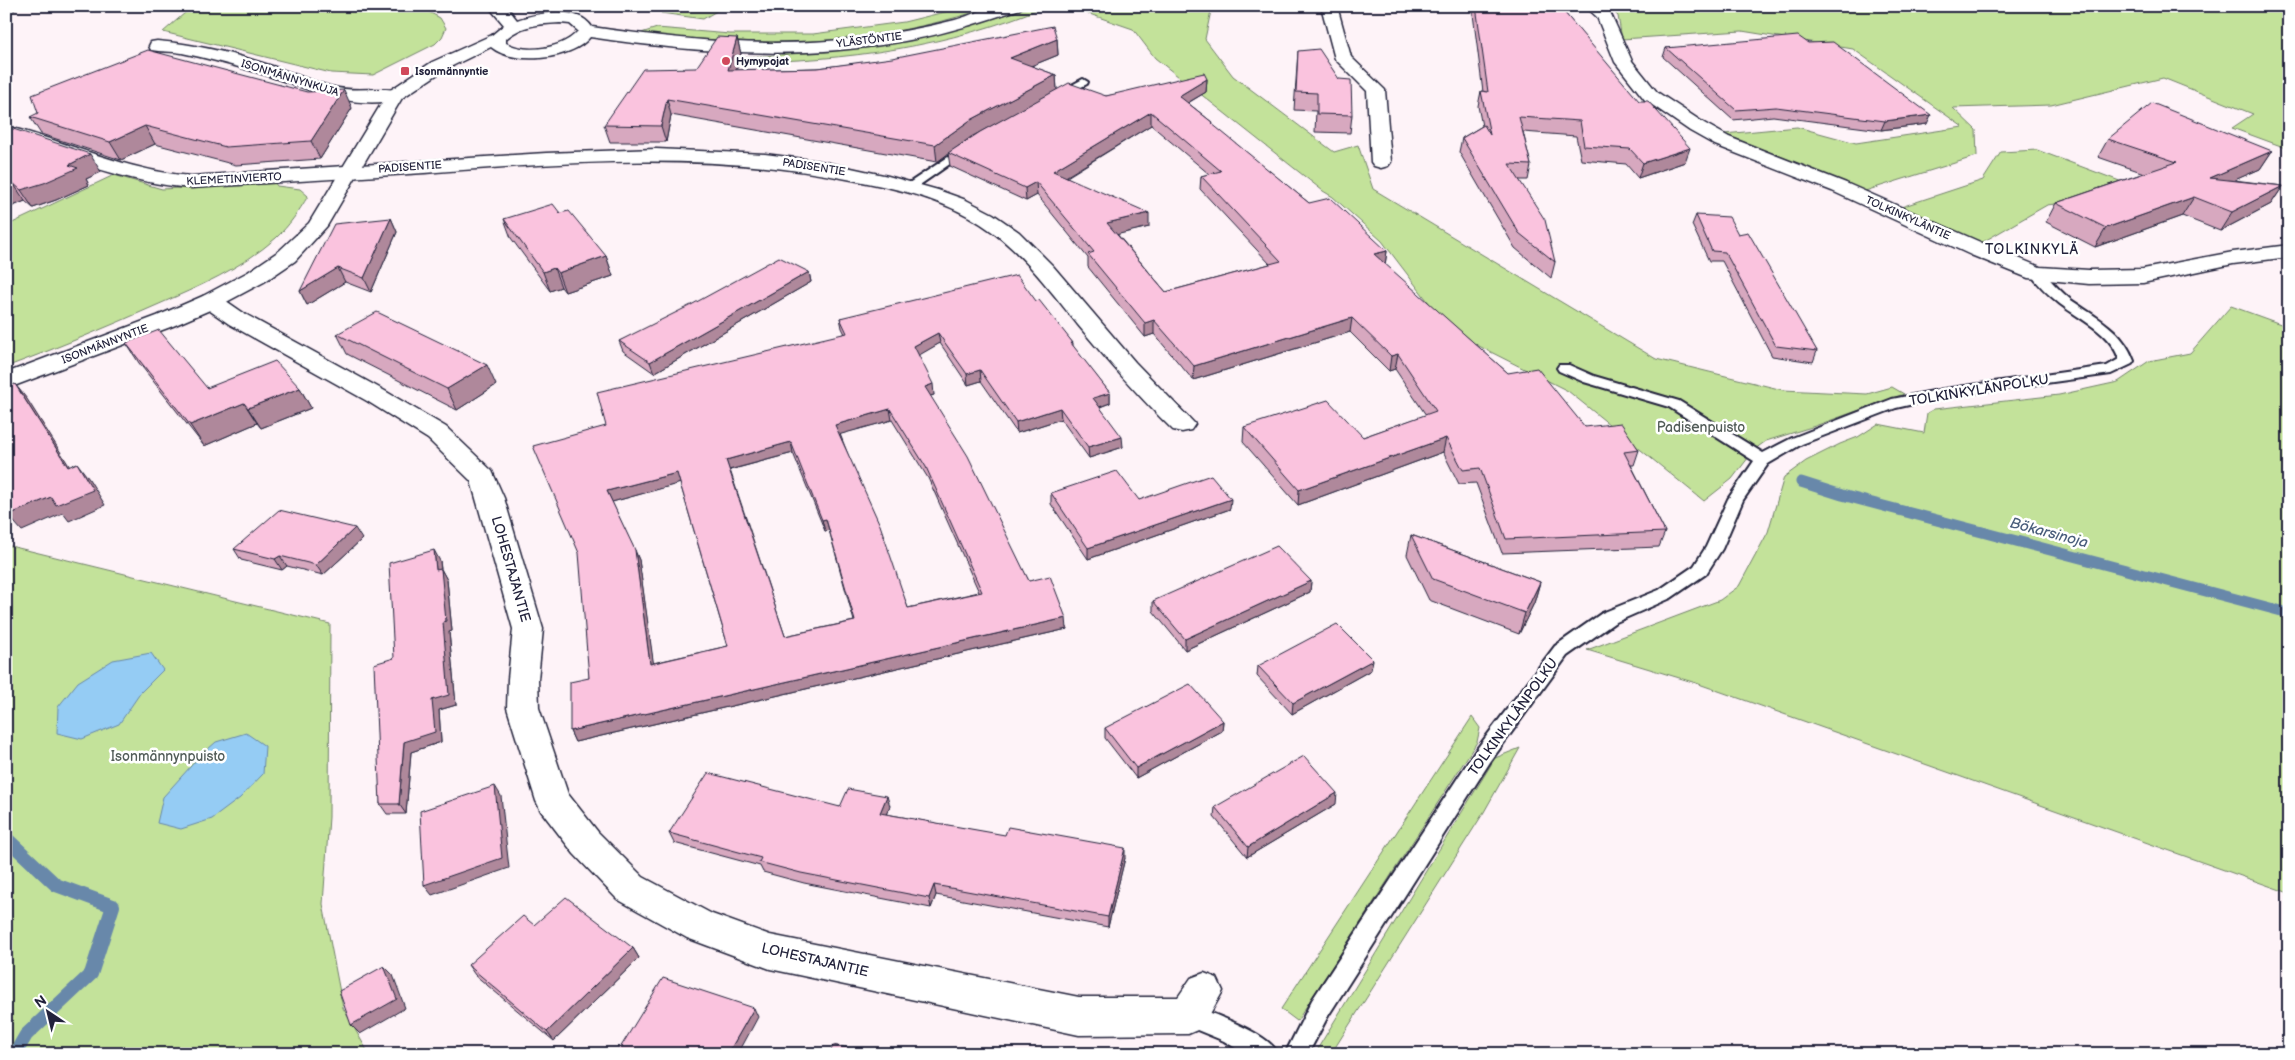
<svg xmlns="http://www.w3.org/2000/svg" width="2295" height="1060" viewBox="0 0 2295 1060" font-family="'Balsamiq Sans',sans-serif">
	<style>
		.green { fill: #c3e29a; stroke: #72826a }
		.water { fill: #95ccf4; stroke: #6788aa }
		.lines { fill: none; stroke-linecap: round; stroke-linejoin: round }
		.stream-far1 { stroke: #6788aa; stroke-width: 11 }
		.stream { stroke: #6788aa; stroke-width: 14 }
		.lane-casing { stroke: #22223b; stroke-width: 4 }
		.street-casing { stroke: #22223b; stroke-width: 3 }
		.secondary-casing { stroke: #22223b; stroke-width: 3 }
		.lane { fill: #fff; fill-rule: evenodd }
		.street { fill: #fff; fill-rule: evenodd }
		.secondary { fill: #fff; fill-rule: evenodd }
		.wall { fill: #d7a8bf; stroke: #22223b; fill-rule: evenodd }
		.shaded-wall { fill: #af889b; stroke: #22223b }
		.building { fill: #fac3de; stroke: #22223b; fill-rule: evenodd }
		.poi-dot { fill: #d1495b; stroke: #fff; stroke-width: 2 }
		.labels { text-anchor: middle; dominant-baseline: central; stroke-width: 5; stroke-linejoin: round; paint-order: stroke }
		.far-street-label { font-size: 11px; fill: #22223b; stroke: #fff }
		.far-poi-label { font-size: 11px; font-weight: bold; fill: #22223b; stroke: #fff; text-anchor: start }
		.far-quarter-label { font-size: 14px; letter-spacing: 1px; fill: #22223b; stroke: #fff }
		.street-label { font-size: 14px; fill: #22223b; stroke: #fff }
		.park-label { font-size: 14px; fill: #525c58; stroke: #fff }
		.water-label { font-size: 15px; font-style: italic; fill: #4a5e7c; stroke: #fff }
	</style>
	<rect width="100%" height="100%" fill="#fef3f8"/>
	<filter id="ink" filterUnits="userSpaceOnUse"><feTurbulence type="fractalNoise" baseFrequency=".02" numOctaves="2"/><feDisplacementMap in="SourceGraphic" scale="10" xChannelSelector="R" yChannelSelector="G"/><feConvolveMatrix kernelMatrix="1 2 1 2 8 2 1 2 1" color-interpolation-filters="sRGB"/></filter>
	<g filter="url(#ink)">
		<g class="green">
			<path d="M193,6H418L440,18L446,28L442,37L435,44L373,75L331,73L163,32Z"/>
			<path d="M673,6H725L703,19L661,13Z"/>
			<path d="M969,6H994C930,27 863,40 795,42C742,43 688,38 635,35L657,28L730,34H813L904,22Z"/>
			<path d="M1031,6H1046C949,47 846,61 740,62L743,57C844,52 935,40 1031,6Z"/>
			<path d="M1076,6H1212L1205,39L1233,76L1334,152L1358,145L1373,189L1656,359L1783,390L1867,394L1892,387L1904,394L1815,426L1766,441L1755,449L1732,479L1704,501L1568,391L1467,340L1439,316L1382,241L1333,197L1323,191L1155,58L1133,29L1072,8Z"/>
			<path d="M1607,6H2289V149L2232,128L2253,114L2163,78L2051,105L1953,108L1976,130L1977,156L1865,191L1724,134L1797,127L1856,143L1963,127L1853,49L1742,31L1622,39L1618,16Z"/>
			<path d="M2037,150L2149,192L2047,205L1981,243L1901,207L1983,180L2001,152Z"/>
			<path d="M114,175L162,189L274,182L277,186L300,189L308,196C299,211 289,226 276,238C242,268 198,287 157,305C108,327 57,348 6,367V226Z"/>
			<path d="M2231,306L2289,327V893L1696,683L1587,650L1720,600L1739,586L1768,532L1784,477L1806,461L1840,444L1858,437L1878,424L1924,433L1927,413L1934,409L2059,395L2118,382L2149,361L2190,353Z"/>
			<path d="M6,545L330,624L329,817L323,904L343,1008L369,1054H6Z"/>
			<path d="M1472,717L1480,728L1477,742L1297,1021L1281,1009Z"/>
			<path d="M1520,748L1484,812L1331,1054H1323L1318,1048L1495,758Z"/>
		</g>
		<g class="water">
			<path d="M151,653L163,670L141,692L119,724L82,739L57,733L58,707L78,682L113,660Z"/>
			<path d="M246,733L265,746L263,774L240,798L212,819L181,829L157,823L163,797L200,756L216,742Z"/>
		</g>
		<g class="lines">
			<path class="stream-far1" d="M1801,482L1842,495L2289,613"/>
			<path class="stream" d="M6,838L56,885L113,906L91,974L26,1035L15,1054"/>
			<g class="lane-casing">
				<g id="lane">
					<path d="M1083,79L1088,82L1087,84L1060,98H1052L1051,96Z"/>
					<path d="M966,145L970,146L972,148L970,150L914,189H906L904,187L906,185Z"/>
					<path d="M2036,269L2041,270C2051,281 2060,291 2071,300C2097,318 2123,330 2134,361L2132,364L2111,374L1944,397L1896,408L1802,444L1768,464L1743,500L1722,549L1706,574L1671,598L1614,623L1567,656L1490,762L1328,1016L1308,1054H1285L1312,1000L1476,750L1555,646L1602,613L1659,590L1694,566L1706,547L1728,499L1754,461L1669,407L1584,382L1559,371L1557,368L1559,365H1569L1594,376L1679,401L1763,453L1792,438L1892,399L1944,389L2107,366L2119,359C2110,332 2082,321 2060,304C2049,295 2038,285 2030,273Z"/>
					<path d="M1188,1004C1210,1013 1270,1033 1278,1054H1245L1224,1041L1180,1023L1177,1015L1180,1007Z"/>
				</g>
			</g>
			<g class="street-casing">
				<g id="street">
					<path d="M1321,6H1337L1351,57L1385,90L1391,162L1388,166L1381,168L1374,166L1371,162L1367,91L1335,59Z"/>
					<path d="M1585,6H1603L1610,12L1632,61L1657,92L1704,123L1729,137L1846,183L1987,245L2040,267L2089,270L2143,269L2233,252L2289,245V257L2233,264L2143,283L2089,284L2028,278L1971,255L1832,191L1715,145L1690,131L1645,100L1615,62L1597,17Z"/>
					<path d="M157,41C195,44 236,54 272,66C292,73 312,82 333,87C355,93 380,86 401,91L404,95L401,99C349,112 304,86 256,72C232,65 206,58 182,53C171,51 161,52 151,50L149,46L151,42Z"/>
					<path d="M6,126C68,142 127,171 191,176L546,153L656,149L765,154L819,161L888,176L938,190L966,200L993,214L1019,232L1053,266L1135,362L1195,424L1191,430L1182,432L1173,430C1139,397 1108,361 1078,325C1049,289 1020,249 981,224C943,199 896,188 852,180C711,151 568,162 424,173C347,178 269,183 191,188C127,183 67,158 6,138Z"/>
					<path d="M211,294L219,296L245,314L385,391L446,427L492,471L504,498L543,629L538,679L539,708L568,794L598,832L643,877L712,914L770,935L1079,997H1178L1191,978L1204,973L1217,978L1223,991L1202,1028L1188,1034L1079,1035L770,969L687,938L617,899L574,854L541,811L536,801L507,708L508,679L513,629L471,481L428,439L367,401L229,324L203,306L200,301L203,296Z"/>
				</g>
			</g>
			<g class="secondary-casing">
				<path id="secondary" d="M488,6H506L517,20C538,13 577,5 592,27C680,40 770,49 858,38C891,34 923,28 955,20C970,16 984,8 999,6C1006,5 1014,6 1022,6L1020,9C984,21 948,33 910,40C804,61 696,53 590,37C572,60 514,66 491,47L444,70L402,98L327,226L295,261L264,282L219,306L173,326L6,389V373L157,316L203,296L248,272L279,251L309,223L389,91L432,62L492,35L504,25ZM560,23L570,24L578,31C563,49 526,54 506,43V39C521,25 541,24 560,23Z"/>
			</g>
			<use href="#lane" class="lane"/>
			<use href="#street" class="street"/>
			<use href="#secondary" class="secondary"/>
		</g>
		<g class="wall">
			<path d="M1475,6H1559L1685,162L1638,178L1626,164L1581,160L1576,136L1523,132L1531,165L1528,180H1519L1555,262L1551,278L1515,248L1459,152L1462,138L1482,126L1478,106L1481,91L1483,92L1473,14Z"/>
			<path d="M737,38L741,54L736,70L818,68L1057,39L1058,55L1031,66L1056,75L1057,90L1106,96L1207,79L1206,92L1188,103L1213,123L1212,125L1309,203L1387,251L1385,265L1508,373L1585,427L1639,450L1634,465H1631L1665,532L1659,547L1502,553L1476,483L1459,484L1443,452L1298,505L1243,442L1244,427L1363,437L1426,415L1395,369L1389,371L1350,332L1193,380L1154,334L1145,337L1088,267V258L1037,195L1026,201L950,166L948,153L937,162L671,115L666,142H610L604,125L696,68ZM1151,125L1209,174L1201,176L1200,189L1270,264L1166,292L1117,234L1149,227L1067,177Z"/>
			<path d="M1808,43L1927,124L1881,130L1773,116L1733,120L1663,57L1666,48Z"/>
			<path d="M1298,51L1352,115L1350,133L1315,132L1316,111L1294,110Z"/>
			<path d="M352,108L320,159L236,165L155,144L121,160L41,134L30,117Z"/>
			<path d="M6,128L101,172L86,179L89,185L56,200L33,208L25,201L6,209Z"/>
			<path d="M2108,139L2272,151L2260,169L2234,180L2283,186L2271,204L2220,231L2182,216L2095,247L2046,222L2056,203L2144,173L2098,157Z"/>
			<path d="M560,213L606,256L613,276L565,292L561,287L550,291L511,238L504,219Z"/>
			<path d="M1696,215L1738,234L1817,351L1813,362L1772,356L1722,261H1709L1692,225Z"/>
			<path d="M391,218L397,232L371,292L345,282L307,305L300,291Z"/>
			<path d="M809,272L811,282L654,373L623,351L619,341Z"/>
			<path d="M1036,301L1073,343V347L1110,393V403L1100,407L1123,447L1089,458L1061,419L1017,433L981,381L968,385L940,343L918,355L934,395L930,396L1029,581L1067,629L575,742L570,731L589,678L606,426L845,334L842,328L840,318ZM892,420L928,478L979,592L908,608L840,434ZM793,453L825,531L829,530L854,621L785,636L730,470ZM680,483L728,646L653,663L639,560L612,502Z"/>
			<path d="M337,334L496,385L457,410L347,354Z"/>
			<path d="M126,343L207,388H300L311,408L261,428L257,423L204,446L139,363Z"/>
			<path d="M1051,493L1139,500L1230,509L1088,559L1051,504Z"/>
			<path d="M1411,535L1540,582L1534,603L1519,634L1429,600L1407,555Z"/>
			<path d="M362,539L323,575L287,566L282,570L241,560L234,549Z"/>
			<path d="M440,561L441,569L447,580L452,631L449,632L456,705L439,710L441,742L411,752L406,814H387L380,804L394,658Z"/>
			<path d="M1311,581L1310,592L1185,650L1153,611V601Z"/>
			<path d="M1258,666L1371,670L1292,714L1257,676Z"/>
			<path d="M1223,721L1222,731L1136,778L1105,738V728Z"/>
			<path d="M1336,804L1247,857L1214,817L1215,807Z"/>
			<path d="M890,806L886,814L1125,858L1108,927L936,895L931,908L804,883L763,872L760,866L674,843L669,833L840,807Z"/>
			<path d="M534,925L633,948L639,958L554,1041L475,975L468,965Z"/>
		</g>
		<g class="shaded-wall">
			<path d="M6,6H21L6,15Z"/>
			<path d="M737,38L741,54L732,86L728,70Z"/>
			<path d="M1057,39L1058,55L1011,74L1010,58Z"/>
			<path d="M1056,75L1057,91L971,137L937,162L935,145L969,121Z"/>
			<path d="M1207,79L1206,92L1179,108V96Z"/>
			<path d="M344,90L352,108L320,159L311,141Z"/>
			<path d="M667,99L671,115L666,142L661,126Z"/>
			<path d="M1151,112V125L1054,184L1053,171Z"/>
			<path d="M1931,115L1927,124L1881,130L1885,121Z"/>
			<path d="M145,126L155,144L121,160L110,142Z"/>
			<path d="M1690,148L1685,162L1638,178L1643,163Z"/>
			<path d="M2272,151L2260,169L2198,196L2210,178Z"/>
			<path d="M90,154L101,172L86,179L89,185L56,200L33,208L21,190L69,165Z"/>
			<path d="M1036,182L1037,195L1026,201L1025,188Z"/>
			<path d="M13,183L25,201L6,209V186Z"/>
			<path d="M2283,186L2271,204L2220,231L2232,212Z"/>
			<path d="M2194,197L2182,216L2095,247L2106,228Z"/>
			<path d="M1149,213V227L1107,237V223Z"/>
			<path d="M391,218L397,232L371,292L364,278Z"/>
			<path d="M1387,251L1385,265L1374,254Z"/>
			<path d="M606,256L613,276L565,292L558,273Z"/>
			<path d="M338,268L345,282L307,305L300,291Z"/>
			<path d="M554,268L561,287L550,291L543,272Z"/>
			<path d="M809,272L811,282L654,373L650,362Z"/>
			<path d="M1352,318L1350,332L1193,380L1194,366Z"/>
			<path d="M1154,320V334L1145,337V323Z"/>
			<path d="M938,333L940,343L916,357L914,346Z"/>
			<path d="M1398,354L1395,369L1389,371L1391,356Z"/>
			<path d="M487,365L496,385L457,410L447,389Z"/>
			<path d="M980,370L981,381L968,385L967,374Z"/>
			<path d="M15,384L27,399L80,483L68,467Z"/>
			<path d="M933,384L934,395L926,397L925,387Z"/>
			<path d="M300,388L311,408L261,428L248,408Z"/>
			<path d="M1110,393V403L1094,409L1093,398Z"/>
			<path d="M244,403L257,423L204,446L190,425Z"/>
			<path d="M1060,408L1061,419L1017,433L1016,422Z"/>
			<path d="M890,409L892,420L838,435L835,425Z"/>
			<path d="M1122,437L1123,447L1089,458L1088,447Z"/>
			<path d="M1446,438L1443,452L1298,505L1299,490Z"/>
			<path d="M791,442L793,453L729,470L726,460Z"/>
			<path d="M77,463L89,479L105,505L69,521L63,513L22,531L8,515L51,497Z"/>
			<path d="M677,473L681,483L612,502L607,491Z"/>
			<path d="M1231,499L1230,509L1088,559V548Z"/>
			<path d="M826,519L829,530L825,531L822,520Z"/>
			<path d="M355,528L362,539L323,575L316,565Z"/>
			<path d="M434,550L440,561L442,581L436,570Z"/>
			<path d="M635,550L639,560L655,674L650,664Z"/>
			<path d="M280,556L287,566L282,570L275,559Z"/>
			<path d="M441,569L447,580L452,631L449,632L456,705L439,710L441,742L411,752L406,814L399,804L404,742L432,700L443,622Z"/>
			<path d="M1311,581L1310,592L1185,650V639Z"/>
			<path d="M1540,582L1534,603L1519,634L1525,613Z"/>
			<path d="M1066,618L1067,629L575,742L570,731Z"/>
			<path d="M1373,660L1371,670L1292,714L1293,703Z"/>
			<path d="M1223,721L1222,731L1136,778V768Z"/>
			<path d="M495,786L501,796L509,868L432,895L424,885Z"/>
			<path d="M1337,793L1336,804L1247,857L1248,847Z"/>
			<path d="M887,796L890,806L882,823L880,813Z"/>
			<path d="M1125,848V858L1108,927V917Z"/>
			<path d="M934,885L936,895L931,908L929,898Z"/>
			<path d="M633,948L639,958L554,1041L547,1032Z"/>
			<path d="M384,966L393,975L405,1008L360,1034L351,1025Z"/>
			<path d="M754,1008L758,1017L738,1054L730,1050Z"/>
		</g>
		<g class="building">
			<path d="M1476,6H1559L1639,101H1648L1690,148L1643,163L1630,149L1584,146L1580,121L1519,117L1531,165L1509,164L1545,220L1555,262L1519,233L1462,138L1484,125L1490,135L1481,91L1488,92Z"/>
			<path d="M1053,26L1057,39L1010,58L1056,75L969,121L935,145L667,99L661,126L604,125L643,69L696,68L717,37L737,38L728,70L818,68L892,58Z"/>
			<path d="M1798,36L1808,43L1833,42L1931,115L1885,121L1776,107L1736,110L1666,48Z"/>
			<path d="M1319,49L1339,79L1351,80L1352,115L1317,114V93L1296,92L1298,51Z"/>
			<path d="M148,50L307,92L344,90L311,141L226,147L145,126L110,142L30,117L38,113L32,95Z"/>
			<path d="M1204,73L1207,79L1179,96L1213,123H1211L1309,203L1330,198L1387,251L1374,254L1508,373L1537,368L1585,427L1621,423L1639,450L1624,452L1665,532L1506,539L1480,468L1463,470L1446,438L1299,490L1244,427L1328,400L1363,437L1436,411L1398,354L1391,356L1352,318L1194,366L1154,320L1145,323L1088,254L1094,252L1036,182L1025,188L948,153L980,132L1069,83L1106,96ZM1151,112L1221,171L1201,176L1281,261L1166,292L1107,223L1149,213L1053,171Z"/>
			<path d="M2152,103L2272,151L2210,178L2283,186L2232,212L2194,197L2106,228L2056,203L2177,162L2108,139Z"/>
			<path d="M7,127L90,154L69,165L78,168L44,183L21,190L13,183L6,186V128Z"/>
			<path d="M553,204L560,213L569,211L606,256L558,273L554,268L543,272L504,219Z"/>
			<path d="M1696,215L1729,217L1738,234L1748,232L1817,351L1776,346L1725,252L1712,251Z"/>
			<path d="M391,218L364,278L338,268L300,291L334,224Z"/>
			<path d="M779,257L809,272L650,362L619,341L691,305Z"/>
			<path d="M1017,275L1036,301L1039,300L1073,343H1071L1110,393L1093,398L1122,437L1088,447L1060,408L1016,422L980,370L967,374L938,333L914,346L933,384L925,387L968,456L1029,581L1050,576L1066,618L570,731V682L589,678L579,553L533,446L606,426L597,392L847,333L840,318ZM890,409L926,467L982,592L908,608L880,525L835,425ZM791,442L822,520L826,519L855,621L785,636L726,460ZM677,473L728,646L650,664L635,550L607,491Z"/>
			<path d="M377,312L487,365L447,389L337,334Z"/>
			<path d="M159,330L207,388L275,361L300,388L248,408L244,403L190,425L126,343Z"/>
			<path d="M15,384L68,467L77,463L93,490L56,505L51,497L8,515L6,511V387Z"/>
			<path d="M1117,471L1139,500L1211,475L1231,499L1088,548L1051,493Z"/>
			<path d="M279,510L355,528L316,565L280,556L275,559L234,549Z"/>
			<path d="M1411,535L1540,582L1525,613L1433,579Z"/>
			<path d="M1277,546L1311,581L1185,639L1153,601Z"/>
			<path d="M434,550L436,570L441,569L446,621L443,622L449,695L432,700L435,732L404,742L399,804H380L374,664L394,658L389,563Z"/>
			<path d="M1337,624L1373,660L1293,703L1258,666Z"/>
			<path d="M1190,684L1223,721L1136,768L1105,728Z"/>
			<path d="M1304,756L1337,793L1248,847L1215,807Z"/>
			<path d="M708,773L840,807L848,789L887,796L880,813L1005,835L1008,827L1125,848L1108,917L934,885L929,898L801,873L759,862L761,858L669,833Z"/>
			<path d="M495,786L502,858L424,885L420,811Z"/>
			<path d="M566,897L633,948L547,1032L468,965L523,916L534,925Z"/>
			<path d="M384,966L397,999L351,1025L339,991Z"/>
			<path d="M663,978L754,1008L730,1050L740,1054L617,1053Z"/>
			<path d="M833,1045L878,1054H830Z"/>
		</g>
	</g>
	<g class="poi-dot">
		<circle cx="726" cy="61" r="5"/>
		<rect x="400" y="66" width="10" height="10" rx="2.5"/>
	</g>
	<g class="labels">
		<g class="far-street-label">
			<text transform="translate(869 40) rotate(-7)">YLÄSTÖNTIE</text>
			<text transform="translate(290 78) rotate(17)">ISONMÄNNYNKUJA</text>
			<text transform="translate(410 167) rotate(-4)">PADISENTIE</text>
			<text transform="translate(814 167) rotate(9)">PADISENTIE</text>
			<text transform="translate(234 179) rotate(-3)">KLEMETINVIERTO</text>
			<text transform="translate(1908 218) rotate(24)">TOLKINKYLÄNTIE</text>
			<text transform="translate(105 344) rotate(-21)">ISONMÄNNYNTIE</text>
		</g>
		<g class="far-poi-label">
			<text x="736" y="61">Hymypojat</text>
			<text x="415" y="71">Isonmännyntie</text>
		</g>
		<g class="far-quarter-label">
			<text x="2032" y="249">TOLKINKYLÄ</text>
		</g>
		<g class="street-label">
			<text transform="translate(1979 390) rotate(-9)">TOLKINKYLÄNPOLKU</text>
			<text transform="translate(511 569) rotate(74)">LOHESTAJANTIE</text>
			<text transform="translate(1513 717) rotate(-54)">TOLKINKYLÄNPOLKU</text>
			<text transform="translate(815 960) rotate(13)">LOHESTAJANTIE</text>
		</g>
		<g class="park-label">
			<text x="1701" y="427">Padisenpuisto</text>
			<text x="168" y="756">Isonmännynpuisto</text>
		</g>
		<g class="water-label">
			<text transform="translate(2049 533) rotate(15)">Bökarsinoja</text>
		</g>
	</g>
	<rect width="2295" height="1060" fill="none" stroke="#fff" stroke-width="25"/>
	<rect x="12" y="12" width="2270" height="1035" fill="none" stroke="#22223b" stroke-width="2" filter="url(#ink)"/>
	<g transform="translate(48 1012) rotate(325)" stroke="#ffffff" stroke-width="4" paint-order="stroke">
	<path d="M0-4L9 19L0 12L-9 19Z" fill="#22223b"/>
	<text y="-8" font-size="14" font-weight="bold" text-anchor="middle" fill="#22223b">N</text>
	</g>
</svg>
